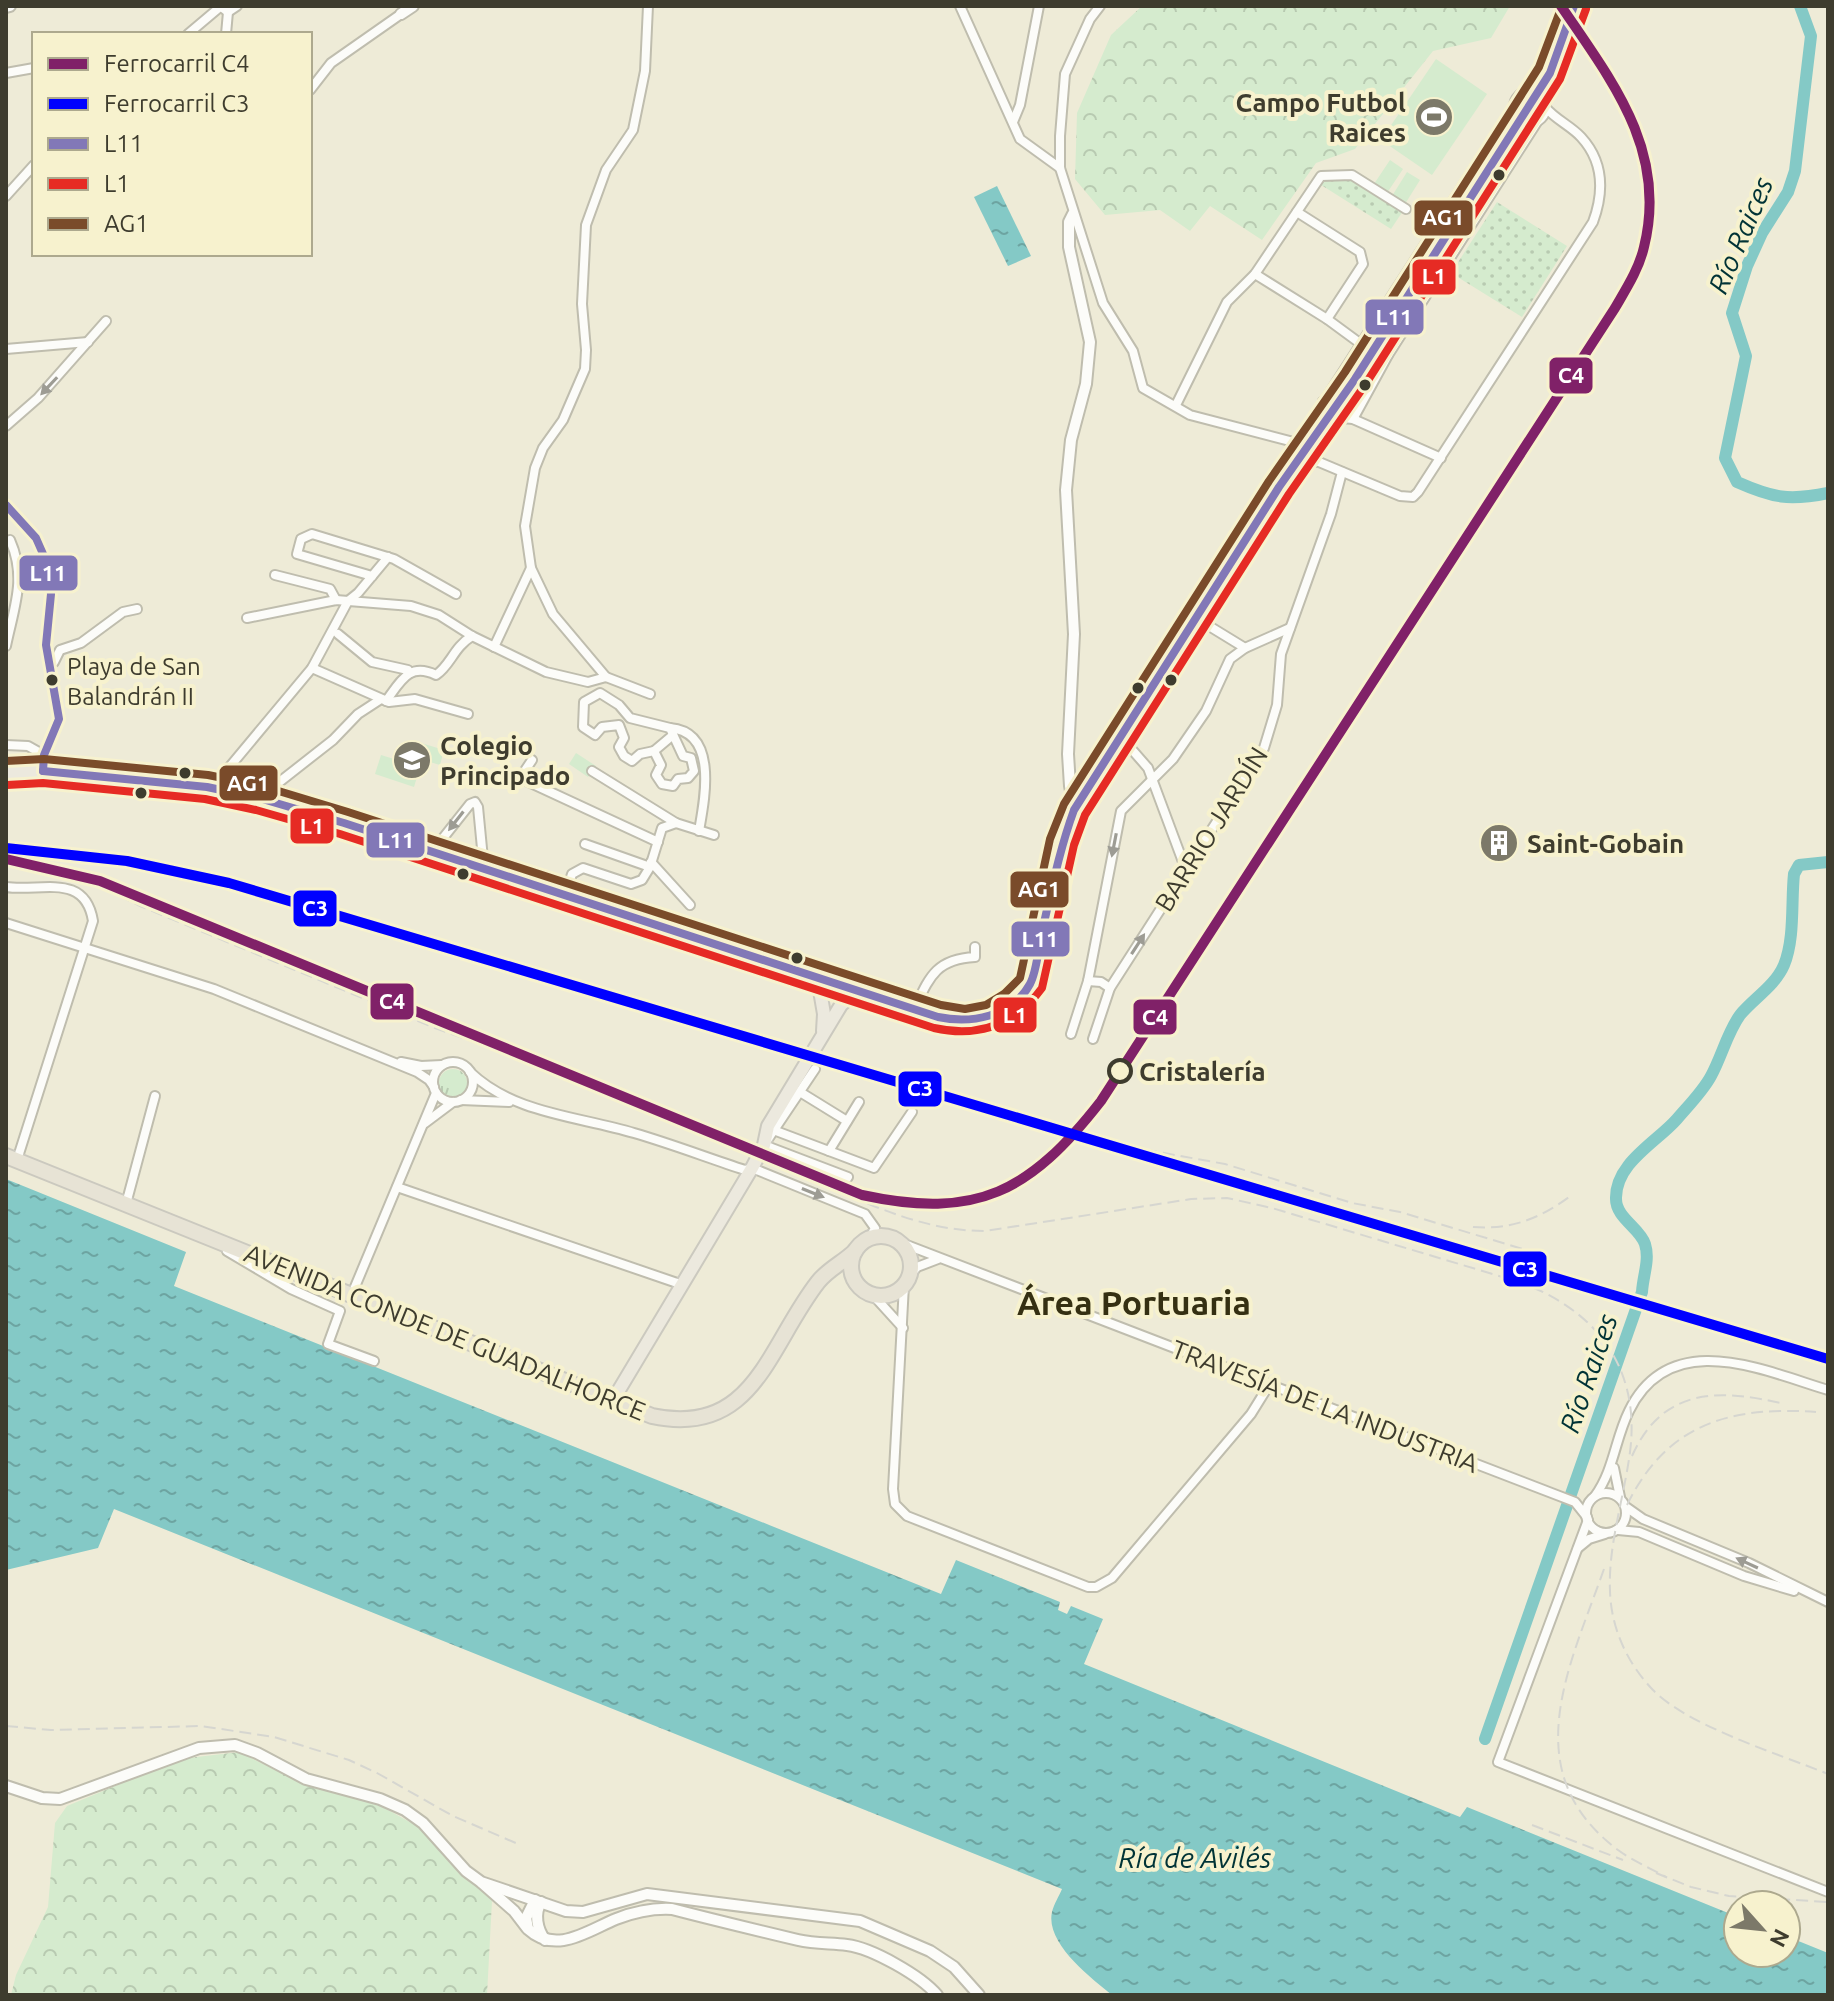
<svg xmlns="http://www.w3.org/2000/svg" width="1834" height="2001" viewBox="0 0 1834 2001" font-family="Ubuntu,sans-serif">
	<style>
		.grass { fill: url(#grass-tufts) }
		.forest { fill: url(#forest-crowns) }
		.park { fill: url(#park-dots) }
		.pitch { fill: #d5ebce }
		.water { fill: url(#water-ripples) }
		.lines { fill: none; stroke-linecap: round; stroke-linejoin: round }
		.river { stroke: #84c9c6; stroke-width: 12 }
		.minor-casing { stroke: #bfbdae; stroke-width: 12 }
		.tertiary-casing { stroke: #bfbdae; stroke-width: 14 }
		.primary-casing { stroke: #cbc9bf; stroke-width: 16 }
		.trunk-casing { stroke: #cbc9bf; stroke-width: 18 }
		.minor { stroke: #fcfcf9; stroke-width: 8 }
		.tertiary { stroke: #fcfcf9; stroke-width: 10 }
		.primary { stroke: #ece9de; stroke-width: 12 }
		.trunk { stroke: #e7e3d5; stroke-width: 14 }
		.rail { stroke: #d6d6d0; stroke-width: 2; stroke-dasharray: 12 6; stroke-linecap: butt }
		.bus-1-casing { stroke: #f7f2ce; stroke-width: 14 }
		.bus-2-casing { stroke: #f7f2ce; stroke-width: 14 }
		.bus-3-casing { stroke: #f7f2ce; stroke-width: 14 }
		.bus-1 { stroke: #8278b7; stroke-width: 8 }
		.bus-2 { stroke: #e62b24; stroke-width: 8 }
		.bus-3 { stroke: #7a4b2a; stroke-width: 8 }
		.rail-1-casing { stroke: #f7f2ce; stroke-width: 16 }
		.rail-2-casing { stroke: #f7f2ce; stroke-width: 16 }
		.rail-1 { stroke: #802168; stroke-width: 10 }
		.rail-2 { stroke: #00f; stroke-width: 10 }
		.oneway { fill: #9d9c94 }
		.bus-dot { fill: #3e3c2e; stroke: #f7f2ce; stroke-width: 3 }
		.stop-dot { fill: #f7f2ce; stroke: #3e3c2e; stroke-width: 4 }
		.labels { text-anchor: middle; dominant-baseline: central; stroke-width: 8; stroke-linejoin: round; paint-order: stroke }
		.bus-label { font-size: 24px; fill: #3e3c2e; stroke: #f7f2ce; text-anchor: start }
		.poi-label { font-size: 26px; font-weight: bold; fill: #3e3c2e; stroke: #f7f2ce; text-anchor: start }
		.street-label { font-size: 26px; fill: #3e3c2e; stroke: #f7f2ce }
		.stop-label { font-size: 26px; font-weight: bold; fill: #3e3c2e; stroke: #f7f2ce; text-anchor: start }
		.water-label { font-size: 28px; font-style: italic; fill: #003336; stroke: #f7f2ce }
		.district-label { font-size: 34px; font-weight: bold; fill: #353012; stroke: #f7f2ce }
		.line-badge { stroke: #f7f2ce; stroke-width: 3 }
		.badge-label { font-size: 22px; text-anchor: middle; font-weight: bold; fill: #fff }
	</style>
	<defs>
		<pattern id="grass-tufts" width="24" height="20" patternUnits="userSpaceOnUse" patternTransform="scale(2)"><rect width="24" height="20" fill="#d5ebce"/><path d="M3 7l-1-3M5 7V3M7 7l1-3M15 17l-1-3M17 17v-4M19 17l1-3" fill="none" stroke="#b8cab1"/></pattern>
		<pattern id="forest-crowns" width="20" height="18" patternUnits="userSpaceOnUse" patternTransform="scale(2)"><rect width="20" height="18" fill="#d5ebce"/><path d="M2 6a3 3 0 1 1 6 0M12 15a3 3 0 1 1 6 0" fill="none" stroke="#b8cab1"/></pattern>
		<pattern id="park-dots" width="8" height="8" patternUnits="userSpaceOnUse" patternTransform="scale(2)"><rect width="8" height="8" fill="#d5ebce"/><path d="M2 2h.1M6 6h.1" fill="none" stroke="#b8cab1" stroke-width="1.8" stroke-linecap="round"/></pattern>
		<pattern id="water-ripples" width="26" height="14" patternUnits="userSpaceOnUse" patternTransform="scale(2)"><rect width="26" height="14" fill="#84c9c6"/><path d="M2 4q2-2 4 0t4 0M15 11q2-2 4 0t4 0" fill="none" stroke="#6da4a1"/></pattern>
	</defs>
	<rect width="100%" height="100%" fill="#eeebd7"/>
	<circle class="grass" cx="453" cy="1083" r="14"/>
	<g class="forest">
		<path d="M1142,6H1510L1491,38L1433,51L1355,149L1316,163L1262,240L1210,206L1190,231L1160,210L1105,215L1075,179L1077,113L1111,35Z"/>
		<path d="M239,1752L289,1777L379,1805L417,1826L459,1865L492,1901L487,1995H11L16,1975L48,1907L55,1823L67,1806L180,1759Z"/>
	</g>
	<g class="park">
		<path d="M1332,180H1352L1403,211L1391,229L1318,183Z"/>
		<path d="M1497,202L1567,246L1522,317L1451,273Z"/>
	</g>
	<g class="pitch">
		<path d="M1436,59L1487,94L1432,175L1381,140Z"/>
		<path d="M1390,160L1403,169L1387,193L1374,184Z"/>
		<path d="M1407,172L1420,180L1405,204L1392,196Z"/>
		<path d="M418,742L444,750L440,765L413,757Z"/>
		<path d="M576,753L596,766L588,777L569,764Z"/>
		<path d="M381,755L420,767L414,787L375,774Z"/>
	</g>
	<g class="water">
		<path d="M997,186L1031,256L1008,266L974,197Z"/>
		<path d="M6,1179L186,1252L174,1286L941,1594L956,1560L1060,1602L1058,1610L1067,1614L1071,1606L1103,1619L1084,1664L1460,1817L1467,1807L1738,1917V1953H1786V1936L1828,1953V1995H1112C1091,1978 1045,1943 1052,1912C1054,1904 1059,1896 1062,1889L114,1509L98,1548L6,1570Z"/>
	</g>
	<g class="lines">
		<g class="river">
			<path d="M1800,6L1811,36L1795,171L1788,192L1762,233L1747,266L1732,313L1746,356L1725,458L1737,482C1773,498 1789,501 1828,493"/>
			<path d="M1485,1739L1642,1292C1643,1275 1650,1260 1645,1244C1640,1228 1616,1218 1616,1199C1615,1163 1657,1142 1677,1119C1689,1105 1703,1091 1711,1076C1722,1056 1727,1033 1740,1015C1754,998 1775,986 1784,965C1795,938 1791,902 1794,874L1799,865L1828,862"/>
		</g>
		<g class="minor-casing">
			<g id="minor">
				<path d="M220,6L228,12L237,6"/>
				<path d="M960,6L1020,139L1060,168"/>
				<path d="M1100,6L1090,19L1065,74L1060,136V168L1103,303L1133,351L1143,388L1190,415L1309,446"/>
				<path d="M188,34L220,7"/>
				<path d="M226,34L228,12"/>
				<path d="M6,73L34,68"/>
				<path d="M310,90L331,63L401,14"/>
				<circle cx="1530" cy="107" r="16"/>
				<path d="M1013,122L1020,105L1039,6"/>
				<path d="M6,196L34,165"/>
				<path d="M1297,212L1360,252L1363,264L1327,319"/>
				<path d="M1255,274L1327,319L1361,344L1376,346L1388,355"/>
				<path d="M6,349L88,342"/>
				<path d="M1323,401L1331,417L1353,419L1441,458"/>
				<path d="M1176,405L1227,302L1255,274L1321,176L1352,175L1406,209"/>
				<path d="M1353,419L1388,355L1537,122"/>
				<path d="M6,426L38,398L106,321"/>
				<path d="M1298,442L1514,106"/>
				<path d="M1300,460L1319,462L1400,496L1413,497L1418,492L1593,222C1604,192 1604,162 1581,137C1571,126 1555,119 1546,108"/>
				<path d="M6,505L36,538L47,563L51,594L46,645L59,719L44,755L43,771"/>
				<path d="M531,568L553,614L606,677"/>
				<path d="M275,575L330,589L336,600"/>
				<path d="M372,576L297,554L301,539L312,534L394,559L456,594"/>
				<path d="M247,618L336,600L411,606L439,615L472,636L546,672L588,682L606,677L650,694"/>
				<path d="M1196,618L1245,648"/>
				<path d="M338,634L372,662L408,670L410,673"/>
				<path d="M6,646C14,607 27,578 10,540"/>
				<path d="M494,647L531,568L525,526L535,468L543,448L563,420L585,369L586,350L582,304L586,225L606,170L633,130L645,71L648,6"/>
				<path d="M49,665L54,662L60,650L81,643L123,612L137,609"/>
				<path d="M312,668L389,702L415,699L468,714"/>
				<path d="M600,693L619,705L630,718L670,728L683,756L691,758L694,771L688,778L678,779L673,786L662,784L656,775L661,765L654,751L640,754L632,761L624,756L619,747L624,738L619,725L602,727L595,735L583,727L584,702Z"/>
				<path d="M386,701C401,681 409,662 436,675C451,665 453,648 472,636"/>
				<path d="M670,728C718,732 705,797 699,831"/>
				<path d="M1120,736L1148,768L1186,870"/>
				<path d="M6,745L28,746L44,755"/>
				<path d="M654,751L673,735"/>
				<path d="M532,760L520,778L658,842"/>
				<path d="M592,771L676,823"/>
				<path d="M212,788L312,668L348,601L358,593L388,557"/>
				<path d="M259,798L333,740L358,714L381,699"/>
				<path d="M585,844L650,867"/>
				<path d="M432,852L470,804L475,802L478,807L484,869"/>
				<path d="M651,862L690,905"/>
				<path d="M6,887C41,892 85,872 93,921L17,1160"/>
				<path d="M565,896L572,874L583,868L631,884L642,880L650,867L662,828L676,823L714,835"/>
				<path d="M6,923L214,989L417,1072L429,1080L434,1087"/>
				<path d="M1088,981L1101,982L1110,988"/>
				<path d="M914,1010C929,978 935,959 975,957V947"/>
				<path d="M1071,1034L1088,981L1121,811L1173,759L1206,711L1230,659L1245,648L1290,628"/>
				<path d="M1093,1039L1110,988L1264,748L1277,705L1281,654L1331,514L1342,472"/>
				<path d="M401,1062L421,1066L442,1065"/>
				<circle cx="453" cy="1082" r="20"/>
				<path d="M815,1069L764,1145L848,1177"/>
				<path d="M470,1072C514,1114 578,1116 634,1133C672,1144 708,1158 745,1170L752,1168L865,1214L875,1228L870,1238"/>
				<path d="M800,1092L847,1121"/>
				<path d="M461,1100L509,1102"/>
				<path d="M425,1123L453,1102"/>
				<path d="M776,1131L874,1168L912,1112"/>
				<path d="M829,1151L859,1102"/>
				<path d="M397,1187L683,1285"/>
				<path d="M126,1204L155,1096"/>
				<path d="M899,1242L1575,1502L1587,1517"/>
				<path d="M227,1251L291,1289L340,1311L328,1344L374,1361"/>
				<path d="M910,1275L917,1267L938,1259"/>
				<path d="M904,1285L893,1489L895,1504L907,1516L1088,1587H1096L1112,1578L1251,1414L1269,1385"/>
				<path d="M352,1294L436,1093"/>
				<path d="M873,1295L903,1328"/>
				<path d="M1614,1468L1620,1497"/>
				<circle cx="1606" cy="1513" r="20"/>
				<path d="M1595,1496C1614,1470 1615,1439 1629,1411C1670,1327 1762,1370 1828,1390"/>
				<path d="M1626,1507L1643,1519L1749,1563L1828,1602"/>
				<path d="M1588,1520L1498,1762L1828,1892"/>
				<path d="M1618,1530L1639,1532L1744,1576L1794,1591"/>
				<path d="M1578,1548L1589,1539L1605,1534"/>
			</g>
		</g>
		<g class="tertiary-casing">
			<g id="tertiary">
				<path d="M6,7L10,6"/>
				<path d="M401,14L413,6"/>
				<path d="M1073,214L1069,222V247L1090,342L1086,384L1071,440L1066,490L1074,634L1068,754L1070,786L1072,796L1079,802"/>
				<path d="M6,1786L42,1798L60,1799L199,1748L235,1745L257,1753L306,1779L380,1799L405,1810L423,1823L466,1871L481,1882L566,1911L583,1912L647,1894L860,1921L930,1951L954,1967L979,1995"/>
				<path d="M482,1883L514,1911L527,1928"/>
				<path d="M535,1900L526,1918L528,1929C556,1955 587,1931 616,1919C634,1912 654,1908 672,1909C714,1920 756,1930 798,1940C815,1944 830,1943 847,1945C872,1948 921,1976 937,1995"/>
				<path d="M541,1902C534,1914 537,1929 545,1940"/>
			</g>
		</g>
		<g class="primary-casing">
			<g id="primary">
				<path d="M6,773L43,771L207,787L259,798L344,823L938,1017C977,1028 1007,1015 1031,983L1062,842L1074,810L1279,487L1355,379L1550,73L1567,31L1574,6"/>
				<path d="M818,979L824,1014L823,1031"/>
				<path d="M613,1400L752,1168L764,1145L768,1126L841,1005L856,992"/>
			</g>
		</g>
		<g class="trunk-casing">
			<g id="trunk">
				<path d="M6,1156L652,1416C754,1438 768,1346 818,1282C828,1269 844,1262 855,1251"/>
				<circle cx="881" cy="1266" r="30"/>
			</g>
		</g>
		<use href="#minor" class="minor"/>
		<use href="#tertiary" class="tertiary"/>
		<use href="#primary" class="primary"/>
		<use href="#trunk" class="trunk"/>
		<g class="rail">
			<path d="M70,872L140,906L435,1028L518,1058L876,1207C913,1221 946,1231 985,1231L1191,1199L1227,1198L1272,1208L1516,1281C1595,1308 1641,1367 1630,1452C1624,1498 1608,1545 1610,1591C1611,1628 1627,1663 1653,1690C1688,1726 1779,1754 1828,1774"/>
			<path d="M1092,1140L1225,1164L1352,1203L1400,1212L1536,1253"/>
			<path d="M1473,1227C1510,1230 1539,1219 1569,1197"/>
			<path d="M1632,1456C1663,1386 1721,1389 1785,1404"/>
			<path d="M1627,1505C1667,1423 1731,1406 1816,1412"/>
			<path d="M1604,1569C1570,1666 1514,1772 1618,1850C1633,1861 1650,1868 1666,1877"/>
			<path d="M6,1726L51,1730L201,1726L274,1737L349,1760L377,1773L453,1816L518,1844"/>
			<path d="M1532,1825L1623,1860"/>
			<path d="M1656,1873L1691,1887L1729,1896L1828,1902"/>
		</g>
		<g class="bus-1-casing">
			<g id="bus-1">
				<path d="M6,505L36,538L47,563L51,594L46,645L59,719L44,755L43,771"/>
				<path d="M43,771L207,787L259,798L344,823L938,1017C971,1024 1012,1017 1030,984C1037,971 1038,950 1041,936C1051,893 1059,851 1074,810L1279,487L1355,379L1550,73L1574,6"/>
			</g>
		</g>
		<g class="bus-2-casing">
			<path id="bus-2" d="M7,785L43,783L205,799L256,810L340,834L934,1028C979,1038 1015,1025 1042,988L1074,845L1085,815L1289,494L1365,385L1560,79L1586,9"/>
		</g>
		<g class="bus-3-casing">
			<path id="bus-3" d="M6,761L44,759L208,775L262,786L348,812L941,1005L965,1009L986,1005L1004,994L1020,978L1050,839L1064,804L1269,481L1345,372L1539,67L1562,6"/>
		</g>
		<use href="#bus-1" class="bus-1"/>
		<use href="#bus-2" class="bus-2"/>
		<use href="#bus-3" class="bus-3"/>
		<g class="rail-1-casing">
			<path id="rail-1" d="M6,859L100,881L862,1195C977,1220 1030,1192 1101,1101L1615,308C1626,289 1639,269 1644,247C1668,151 1612,81 1561,6"/>
		</g>
		<g class="rail-2-casing">
			<path id="rail-2" d="M6,848L127,861L229,883L1828,1359"/>
		</g>
		<use href="#rail-1" class="rail-1"/>
		<use href="#rail-2" class="rail-2"/>
	</g>
	<defs><path id="oneway-solid" d="M-6-.8H1V-3.2L6.5 0L1 3.2V.8H-6Z" transform="scale(2)"/></defs>
	<g class="oneway">
		<use href="#oneway-solid" transform="translate(49 386) rotate(133)"/>
		<use href="#oneway-solid" transform="translate(456 821) rotate(128)"/>
		<use href="#oneway-solid" transform="translate(1114 845) rotate(101)"/>
		<use href="#oneway-solid" transform="translate(1138 944) rotate(-57)"/>
		<use href="#oneway-solid" transform="translate(813 1193) rotate(22)"/>
		<use href="#oneway-solid" transform="translate(1747 1563) rotate(-155)"/>
	</g>
	<defs>
		<g id="stadium-disc" transform="scale(2)"><circle r="9.5" fill="#7c7969" stroke="#f7f2ce"/><path d="M0-5a6.5 5 0 1 0 0 10a6.5 5 0 1 0 0-10ZM-3.5-1.8h7v3.6h-7Z" fill="#fff"/></g>
		<g id="school-disc" transform="scale(2)"><circle r="9.5" fill="#7c7969" stroke="#f7f2ce"/><path d="M0-5L7-2L0 1L-7-2ZM-4 1L0 2.5L4 1V4Q0 6-4 4Z" fill="#fff"/></g>
		<g id="building-disc" transform="scale(2)"><circle r="9.5" fill="#7c7969" stroke="#f7f2ce"/><path d="M-4-6H4V6H1V3H-1V6H-4ZM-2.5-4.3h1.7v1.8h-1.7ZM.8-4.3h1.7v1.8H.8ZM-2.5-1h1.7V.8h-1.7ZM.8-1h1.7V.8H.8Z" fill="#fff"/></g>
	</defs>
	<g fill-rule="evenodd">
		<use href="#stadium-disc" x="1434" y="117"/>
		<use href="#school-disc" x="412" y="760"/>
		<use href="#building-disc" x="1499" y="843"/>
	</g>
	<g class="bus-dot">
		<circle cx="1499" cy="175" r="7"/>
		<circle cx="1365" cy="385" r="7"/>
		<circle cx="52" cy="680" r="7"/>
		<circle cx="1171" cy="680" r="7"/>
		<circle cx="1138" cy="688" r="7"/>
		<circle cx="185" cy="773" r="7"/>
		<circle cx="141" cy="793" r="7"/>
		<circle cx="463" cy="874" r="7"/>
		<circle cx="797" cy="958" r="7"/>
	</g>
	<circle class="stop-dot" cx="1120" cy="1071" r="11"/>
	<g class="labels">
		<g class="bus-label">
			<text x="67" y="666">Playa de San<tspan x="67" dy="30">Balandrán II</tspan></text>
		</g>
		<g class="poi-label">
			<text x="1406" y="102" text-anchor="end">Campo Futbol<tspan x="1406" dy="30">Raices</tspan></text>
			<text x="440" y="745">Colegio<tspan x="440" dy="30">Principado</tspan></text>
			<text x="1527" y="843">Saint-Gobain</text>
		</g>
		<g class="street-label">
			<text transform="translate(1211 829) rotate(-58)">BARRIO JARDÍN</text>
			<text transform="translate(445 1332) rotate(22)">AVENIDA CONDE DE GUADALHORCE</text>
			<text transform="translate(1325 1406) rotate(21)">TRAVESÍA DE LA INDUSTRIA</text>
		</g>
		<g class="stop-label">
			<text x="1139" y="1071">Cristalería</text>
		</g>
		<g class="water-label">
			<text transform="translate(1740 235) rotate(-67)">Río Raices</text>
			<text transform="translate(1588 1373) rotate(-71)">Río Raices</text>
			<text x="1195" y="1857">Ría de Avilés</text>
		</g>
		<g class="district-label">
			<text x="1134" y="1302">Área Portuaria</text>
		</g>
	</g>
	<g class="line-badge">
		<rect x="1413" y="199" width="61" height="38" rx="8" fill="#7a4b2a"/>
		<rect x="1411" y="258" width="46" height="38" rx="8" fill="#e62b24"/>
		<rect x="1364" y="298" width="61" height="38" rx="8" fill="#8278b7"/>
		<rect x="1548" y="356" width="46" height="39" rx="8" fill="#802168"/>
		<rect x="18" y="554" width="61" height="38" rx="8" fill="#8278b7"/>
		<rect x="218" y="764" width="61" height="38" rx="8" fill="#7a4b2a"/>
		<rect x="289" y="807" width="46" height="38" rx="8" fill="#e62b24"/>
		<rect x="365" y="821" width="61" height="38" rx="8" fill="#8278b7"/>
		<rect x="1009" y="870" width="61" height="39" rx="8" fill="#7a4b2a"/>
		<rect x="292" y="889" width="46" height="39" rx="8" fill="#00f"/>
		<rect x="1010" y="920" width="61" height="38" rx="8" fill="#8278b7"/>
		<rect x="369" y="982" width="46" height="39" rx="8" fill="#802168"/>
		<rect x="992" y="996" width="46" height="38" rx="8" fill="#e62b24"/>
		<rect x="1132" y="998" width="46" height="38" rx="8" fill="#802168"/>
		<rect x="897" y="1070" width="46" height="38" rx="8" fill="#00f"/>
		<rect x="1502" y="1250" width="46" height="38" rx="8" fill="#00f"/>
	</g>
	<g class="badge-label">
		<text x="1443" y="225">AG1</text>
		<text x="1434" y="284">L1</text>
		<text x="1394" y="325">L11</text>
		<text x="1571" y="383">C4</text>
		<text x="48" y="581">L11</text>
		<text x="248" y="791">AG1</text>
		<text x="312" y="834">L1</text>
		<text x="396" y="848">L11</text>
		<text x="1039" y="897">AG1</text>
		<text x="315" y="916">C3</text>
		<text x="1040" y="947">L11</text>
		<text x="392" y="1009">C4</text>
		<text x="1015" y="1023">L1</text>
		<text x="1155" y="1025">C4</text>
		<text x="920" y="1096">C3</text>
		<text x="1525" y="1277">C3</text>
	</g>
	<rect width="1834" height="2001" fill="none" stroke="#3e3c2e" stroke-width="16"/>
	<rect x="32" y="32" width="280" height="224" fill="#f7f2ce" stroke="#ada98e" stroke-width="2"/>
	<rect x="48" y="58" width="40" height="12" fill="#802168" stroke="#ada98e" stroke-width="2"/>
	<text x="104" y="72" font-size="24" fill="#3e3c2e">Ferrocarril C4</text>
	<rect x="48" y="98" width="40" height="12" fill="#0000ff" stroke="#ada98e" stroke-width="2"/>
	<text x="104" y="112" font-size="24" fill="#3e3c2e">Ferrocarril C3</text>
	<rect x="48" y="138" width="40" height="12" fill="#8278b7" stroke="#ada98e" stroke-width="2"/>
	<text x="104" y="152" font-size="24" fill="#3e3c2e">L11</text>
	<rect x="48" y="178" width="40" height="12" fill="#e62b24" stroke="#ada98e" stroke-width="2"/>
	<text x="104" y="192" font-size="24" fill="#3e3c2e">L1</text>
	<rect x="48" y="218" width="40" height="12" fill="#7a4b2a" stroke="#ada98e" stroke-width="2"/>
	<text x="104" y="232" font-size="24" fill="#3e3c2e">AG1</text>
	<g transform="translate(1762 1929) rotate(117)"><circle r="38" fill="#f7f2ce" stroke="#ada98e" stroke-width="2"/>
	<path d="M0-6L14 30L0 20L-14 30Z" fill="#7c7969"/>
	<text y="-12" font-size="22" font-weight="bold" text-anchor="middle" fill="#3e3c2e">N</text>
	</g>
</svg>
